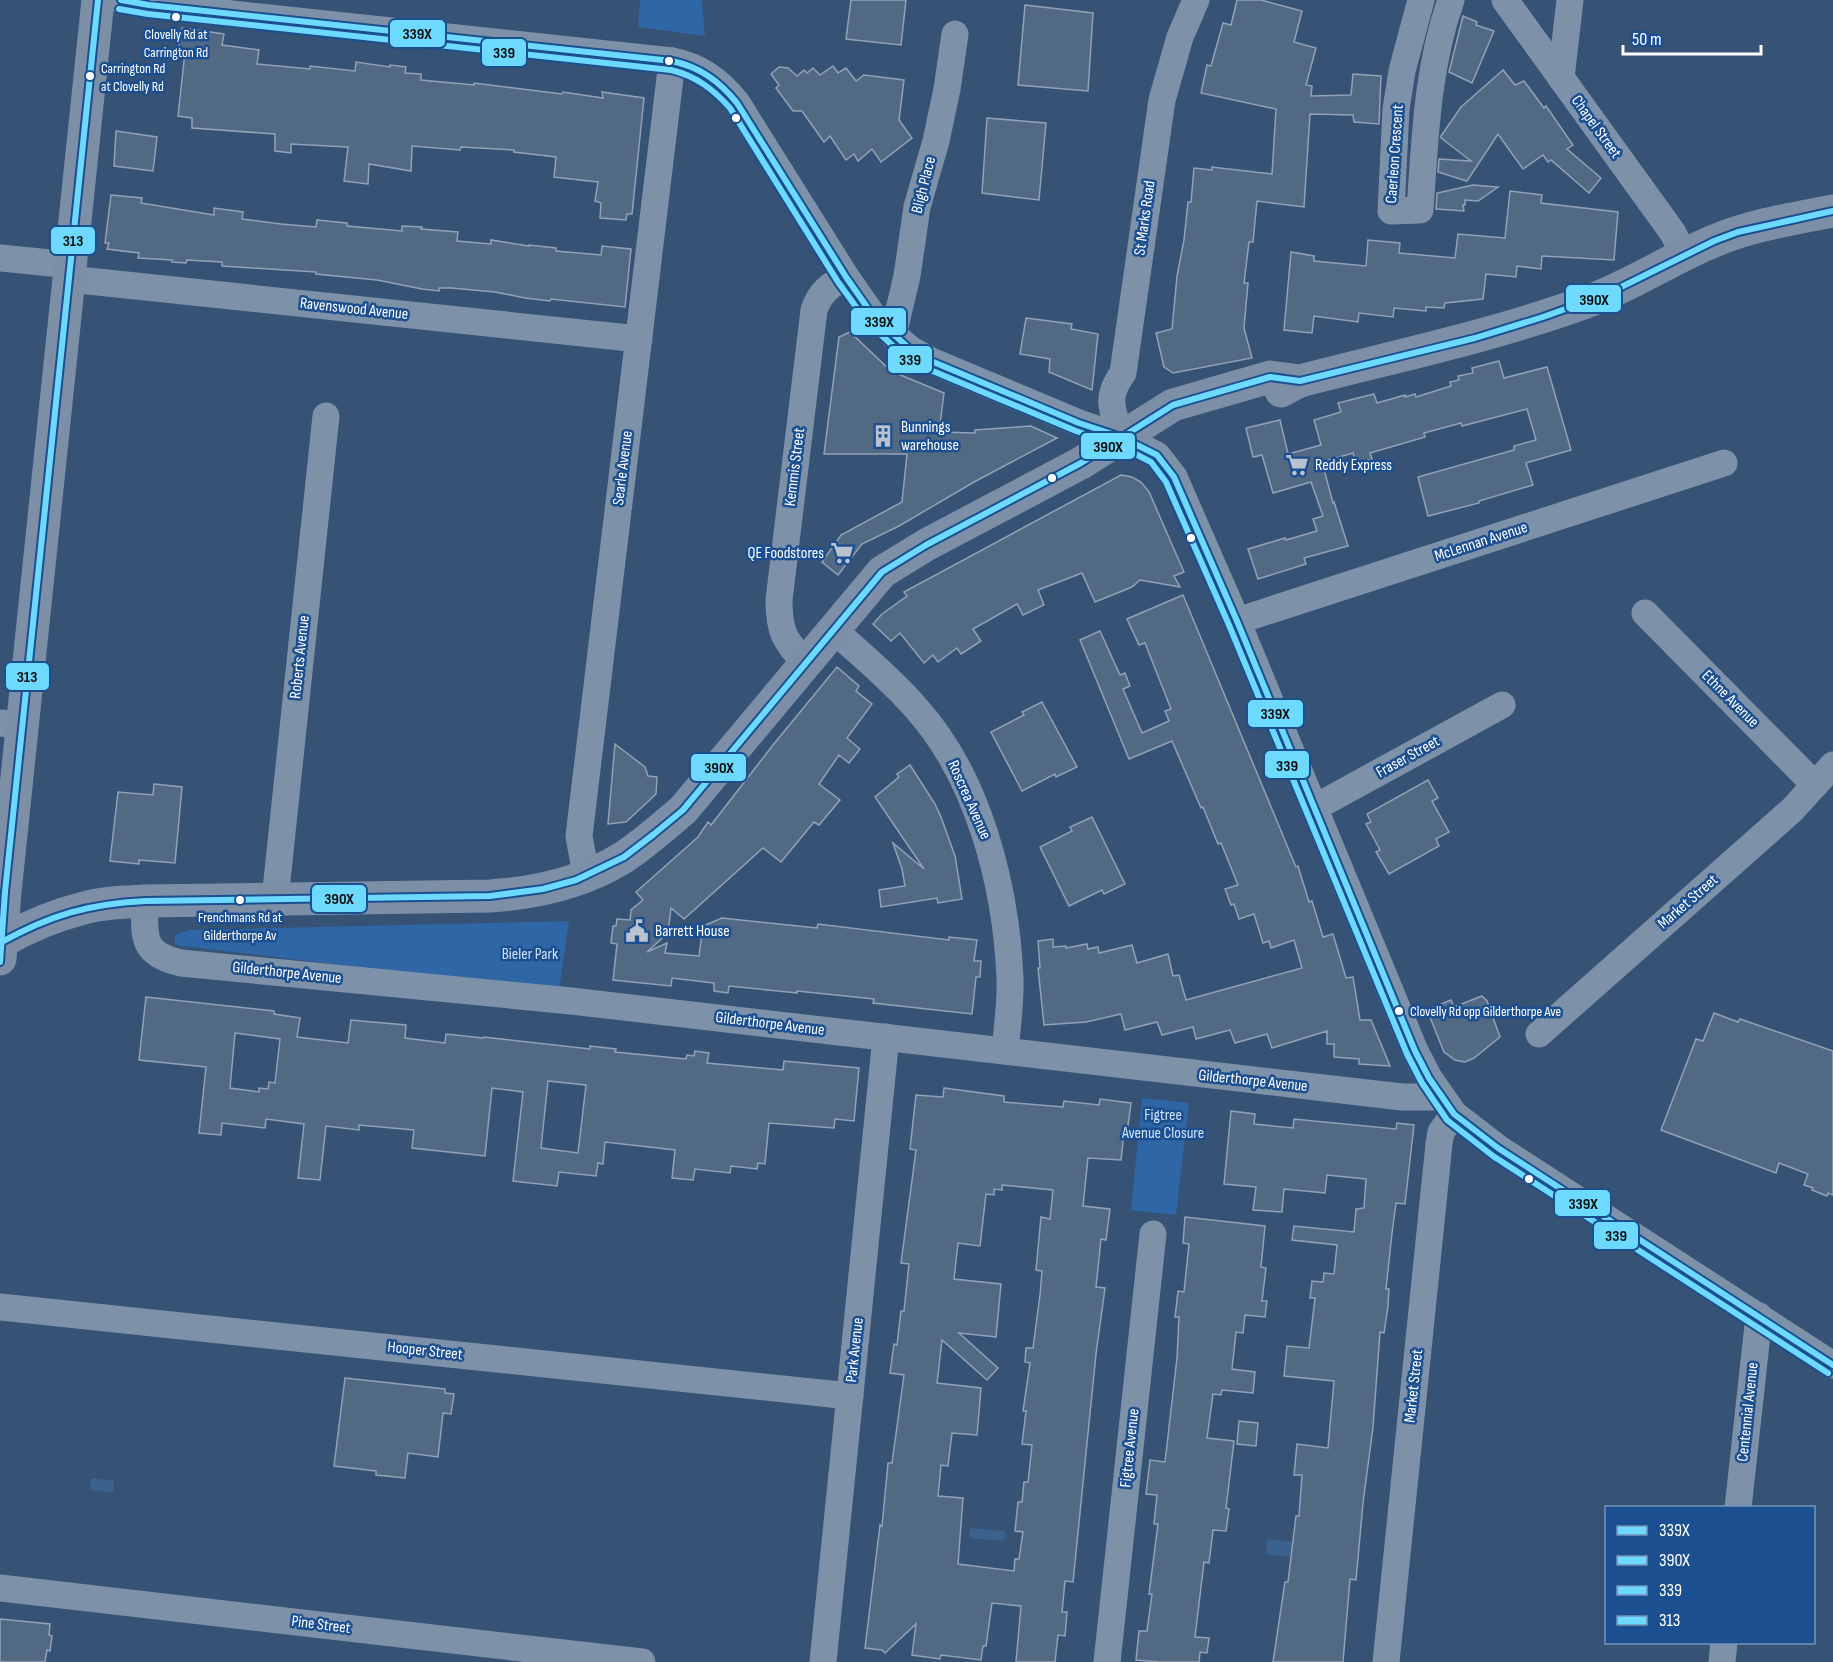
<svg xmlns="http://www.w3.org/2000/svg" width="1833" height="1662" viewBox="0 0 1833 1662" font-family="'Sofia Sans Condensed',sans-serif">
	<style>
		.green { fill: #2f66a5 }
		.water { fill: #3b618d }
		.building { fill: #526984; stroke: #92a2b6; stroke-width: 1.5; fill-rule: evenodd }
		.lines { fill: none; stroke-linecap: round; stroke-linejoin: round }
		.minor { stroke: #7d92a8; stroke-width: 27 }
		.major { stroke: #7d8ea7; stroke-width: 33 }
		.bus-1-casing { stroke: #1b4f8f; stroke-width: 10 }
		.bus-2-casing { stroke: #1b4f8f; stroke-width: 10 }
		.bus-3-casing { stroke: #1b4f8f; stroke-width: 10 }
		.bus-4-casing { stroke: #1b4f8f; stroke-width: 10 }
		.bus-1 { stroke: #6ddafd; stroke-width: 6 }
		.bus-2 { stroke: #6ddafd; stroke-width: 6 }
		.bus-3 { stroke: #6ddafd; stroke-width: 6 }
		.bus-4 { stroke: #6ddafd; stroke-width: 6 }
		.bus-dot { fill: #fff; stroke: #1b4f8f; stroke-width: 2 }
		.labels { text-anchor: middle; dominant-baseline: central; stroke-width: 5; stroke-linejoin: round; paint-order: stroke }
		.bus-label { font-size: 14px; fill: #fff; stroke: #1b4f8f }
		.street-label { font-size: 16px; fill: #fff; stroke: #1b4f8f }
		.poi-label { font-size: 16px; fill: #fff; stroke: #1b4f8f; text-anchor: start }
		.park-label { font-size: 16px; fill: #cfe3fa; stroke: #1b4f8f }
		.line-badge { stroke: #1b4f8f; stroke-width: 2 }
		.pale-badge-label { font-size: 16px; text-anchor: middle; font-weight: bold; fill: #111 }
	</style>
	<rect width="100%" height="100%" fill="#365274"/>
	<g class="green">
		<path d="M640,0H702L705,36L638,27Z"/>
		<path d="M569,921L559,991L175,945V935L189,930Z"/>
		<path d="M1142,1098L1189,1103L1176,1215L1131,1210Z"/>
	</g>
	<g class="water">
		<path d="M91,1478L114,1481L113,1493L90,1490Z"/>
		<path d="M970,1528L1005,1531L1004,1541L969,1538Z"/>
		<path d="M1267,1539L1292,1542L1290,1557L1266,1554Z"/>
	</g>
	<g class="building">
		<path d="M851,0H906L901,45L846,39Z"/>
		<path d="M1237,0H1261L1302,11L1294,42L1316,48L1306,85L1312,86L1311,96L1351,95L1353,74L1381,76L1379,124L1354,122L1353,115L1310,114L1304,207L1257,201L1253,242H1249L1244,283H1248L1244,328L1252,358L1173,373L1164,367L1156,333L1172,329L1177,276L1184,240L1188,202H1191L1194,168L1212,170V167L1272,174L1276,109L1201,93L1207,65L1211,66L1223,23L1231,25Z"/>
		<path d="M1025,5L1093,13L1088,91L1018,85Z"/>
		<path d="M1463,16L1477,22L1476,25L1494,31L1472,83L1449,72Z"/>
		<path d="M182,28L224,34L222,45L259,50L257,64L310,69V66L355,71L356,62L390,67V65L406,67L405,73L421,74V80L474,85V83L562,94L563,92L603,98L602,92L644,98L632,214H627L626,220L600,218L601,203L595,201L598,182L554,177L556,157L514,152V150L461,147L460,150L412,146L411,171L369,164L368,184L344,181L348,147L291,144V153L275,151V134L192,128V118L178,116L185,52L178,51Z"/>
		<path d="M833,66L838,73L846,68L856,81L864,75L904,80L899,120L912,138L881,162L872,149L858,161L854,154L846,160L830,136L824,142L802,111H793L776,88L779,85L771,74L779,67L788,68L797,76L804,70L807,73L813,68L820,75Z"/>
		<path d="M1503,70L1515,85L1524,81L1544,108L1546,106L1573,145L1567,149L1601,178L1589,193L1551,160L1548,162L1543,155L1523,169L1498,134L1467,181L1438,172L1439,159L1471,161L1441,138V136L1461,107Z"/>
		<path d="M987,118L1046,123L1039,200L982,193Z"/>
		<path d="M116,131L157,137L153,171L114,166Z"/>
		<path d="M1473,185L1498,187L1478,201L1465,200V205H1463L1464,211L1436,209L1437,193Z"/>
		<path d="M1510,191L1542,195L1541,203L1618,212L1614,260L1542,256L1541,269L1517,266L1516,277L1486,274L1483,299L1445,303L1444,308L1426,307V311L1394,308L1393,317L1359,313L1358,322L1314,316L1312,333L1284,330L1291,252L1314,256V261L1366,266L1368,240L1400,243L1399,253L1455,258L1458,234L1505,238Z"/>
		<path d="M111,195L142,198L141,203L214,215V208L243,212L242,219L281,224L316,227L317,220L347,223V226L402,231V226L422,227L421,229L458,232L457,241L491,244V240L529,246V245L556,248V251L601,255L602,246L631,249L625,307L551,299L550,301L525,298L495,292L451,288H439V291L422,289L377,280L316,274V272L222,266V262L187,260L186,263L172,262V260L138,258L139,253L107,249L109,243H105Z"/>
		<path d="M1026,318L1072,324L1071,329L1098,334L1092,390L1049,372L1050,359L1020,354Z"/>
		<path d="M850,332L891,371L944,393L939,432L975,433V430L1031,426L1057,438L974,482L899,526L862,544L838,575L822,562L841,535L902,502L907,454H824L839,337Z"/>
		<path d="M1499,361L1504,378L1547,367L1571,450L1526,463L1533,485L1479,501V503L1428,516L1418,477L1514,450V446L1536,440L1527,409L1462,426L1461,423L1424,433L1425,437L1370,453L1372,459L1356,464L1353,453L1322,462L1333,503L1334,502L1348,546L1304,558L1306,564L1258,579L1248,549L1285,538L1286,540L1317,531L1313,519L1323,516L1311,482L1273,493L1262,455L1253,457L1246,428L1280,420L1288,454L1321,445L1314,420L1341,412L1338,403L1374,394L1377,403L1405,395V397L1415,394L1416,397L1451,386L1450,382L1459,380L1458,376L1473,373L1472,368Z"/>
		<path d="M1121,475L1132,477L1141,482L1149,492L1184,572L1174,576L1180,587L1140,580L1132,587L1095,602L1082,573L1038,590L1044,605L1023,615L1017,604L973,629L981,641L961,654L957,648L938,662L933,655L924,663L900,633L891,641L873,624L882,614L907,596L904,592Z"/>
		<path d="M1183,595L1296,867L1298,866L1309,902L1312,901L1323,937L1333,934L1346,978L1353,977L1360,1020H1371L1390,1066L1359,1064V1059L1334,1057V1044H1327V1031L1272,1048L1267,1034L1235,1043L1230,1030L1196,1039L1193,1027L1162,1035L1157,1022L1125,1030L1121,1014L1086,1022L1044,1025L1038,968H1040L1038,941L1053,939V947L1066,946V948L1087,944L1088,949L1098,947L1099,953L1132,945L1137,963L1168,954L1173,976L1179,975L1186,1000L1302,968L1294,940L1271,948L1269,941L1263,943L1254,914L1239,919L1234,904L1231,905L1225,889L1238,885L1221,843L1218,844L1203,807L1201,808L1172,741L1129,759L1080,640L1100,631L1120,675L1125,673L1130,686L1123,689L1142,733L1169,721L1165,711L1171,709L1145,643L1139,645L1127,619Z"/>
		<path d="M837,667L859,686L856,691L872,704L847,738L860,749L849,763L839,755L819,784L840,800L819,825L814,822L781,862L763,848L684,919L671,908L668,933L647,952L667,943L665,953L699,956L703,926L722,918L817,928L818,924L949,940V937L977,940L974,961H981L980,977H976L972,1014L873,1003L874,999L797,991V993L729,986L728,993L714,991V983L672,978L671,986L613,980L617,944L611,943L613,926H616L617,919L630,920L631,910L643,900L636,892L698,837L708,822L711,825L773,745Z"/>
		<path d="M1042,702L1077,767L1056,777L1055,774L1022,791L991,732L1024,715L1022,712Z"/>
		<path d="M615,744L645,767L648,776L657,777L656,794L626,822L608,824Z"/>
		<path d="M910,765L935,804L941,817L955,856L962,899L938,903L937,898L881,907L879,890L905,886L902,869L893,843L924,869L875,797L899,777L897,774Z"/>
		<path d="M1428,780L1438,798L1432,801L1449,832L1436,839L1439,846L1389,874L1376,852L1380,850L1366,824L1371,822L1367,814Z"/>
		<path d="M154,784L182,787L175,863L139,860V864L110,861L118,792L153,795Z"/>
		<path d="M1092,817L1125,884L1104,894L1102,890L1069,906L1040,847L1072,831L1070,827Z"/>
		<path d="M1482,996L1487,1001L1500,1037L1474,1058L1465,1062L1455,1060L1444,1052L1427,1010L1451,1000L1454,1007Z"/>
		<path d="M146,997L274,1011V1014L300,1018L297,1037L348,1043L351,1020L406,1025L405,1038L445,1043L446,1034L483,1038L484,1037L590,1049V1046L616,1049L615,1052L686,1059L687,1055L694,1056L695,1051L709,1053L707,1063L783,1070L784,1061L859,1068L854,1121L835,1119L834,1128L769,1123L765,1164L758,1163L757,1169L731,1166L730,1173L695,1169L693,1180L672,1178L675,1150L605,1142L603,1164L598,1163L596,1176L559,1172L557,1186L513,1181L523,1092L492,1088L485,1156L412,1148L414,1130L359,1125V1130L326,1126L320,1180L298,1178L304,1124L266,1119L265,1128L222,1123L221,1135L199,1133L206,1067L139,1060ZM235,1033L280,1039L275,1083L269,1082L268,1089L259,1088V1092L230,1088ZM548,1081L586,1085L578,1153L541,1148Z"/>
		<path d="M1714,1013L1738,1022L1740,1019L1833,1051V1195L1828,1193L1827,1196L1812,1190L1813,1188L1804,1185L1808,1174L1779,1163L1776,1173L1661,1130L1696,1039L1703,1041Z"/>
		<path d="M944,1088L1004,1096V1102L1063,1107L1064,1101L1099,1105L1100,1099L1131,1103L1127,1133L1124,1132L1121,1160L1088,1158L1083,1206L1110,1209L1106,1240L1101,1239L1096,1287L1105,1288L1096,1354L1073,1582L1065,1581L1062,1612H1067L1065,1636L1058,1635L1055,1662H1016L1021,1606L992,1603L986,1646H983L981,1660L941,1655L940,1659L912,1655L916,1624L885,1653L882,1650L865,1648L880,1525L882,1526L888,1463H892L904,1375L890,1373L894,1344L897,1345L901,1311H904L909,1264L901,1263L916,1150L910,1149L916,1095L943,1097ZM1002,1185L1053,1190L1050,1219L1041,1217L1036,1270L1042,1271L1040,1295L1033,1348H1026L1025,1362L1030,1363L1023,1411H1026L1022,1444L1032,1445L1028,1482H1024L1022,1502H1018L1015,1531L1023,1532L1019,1559H1015L1014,1571L958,1564L963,1498L938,1496L941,1465L948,1466L952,1433L977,1435L981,1388L937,1383L942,1340L987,1380L998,1368L959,1333L996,1337L1001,1284L954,1279L958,1243L980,1246L986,1194L994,1195V1189L1002,1190Z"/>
		<path d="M1231,1111L1255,1114L1254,1124L1293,1128L1294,1119L1396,1129L1397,1123L1414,1125L1405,1204L1396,1203L1392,1233L1386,1289H1389L1388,1306L1384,1333L1380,1332L1373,1427L1363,1503L1356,1580L1350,1579L1343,1662H1273L1285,1582H1288L1296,1516H1299L1302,1475H1294L1297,1444L1328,1448L1334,1381L1284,1376L1287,1346L1309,1348L1315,1298H1310L1312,1281L1323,1282L1324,1273L1334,1274L1337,1245L1292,1240L1294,1226L1354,1232L1356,1209L1364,1208L1366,1179L1327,1175L1325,1193L1284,1189L1282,1212L1253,1210L1256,1187L1224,1184Z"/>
		<path d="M1185,1217L1265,1226L1261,1267L1266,1268L1262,1301H1267L1265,1317L1245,1315L1243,1333L1236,1332L1232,1369L1255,1372L1253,1393L1222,1390L1221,1395L1213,1394L1207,1438L1234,1441L1226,1508L1229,1509L1226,1531L1213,1530L1209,1563L1204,1562L1195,1637L1209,1638L1207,1653L1200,1652L1199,1662H1159L1136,1660L1139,1631H1147L1152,1594H1149L1158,1524H1154L1157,1495L1146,1494L1150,1460L1165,1462L1177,1358L1179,1317H1175L1178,1291L1184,1292L1189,1244L1183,1243Z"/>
		<path d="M345,1378L445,1389V1393L454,1394L451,1414L443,1413L438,1457L408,1453L405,1478L376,1475V1471L334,1466Z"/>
		<path d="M1239,1421L1258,1423L1256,1446L1237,1444Z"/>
		<path d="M0,1619L50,1624L49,1635L52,1636L50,1651L47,1650L45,1662H0Z"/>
	</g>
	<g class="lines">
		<g class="minor">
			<path d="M121,0L149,5L672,61C700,66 720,81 737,103L846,277L874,317L910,349L931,361L1079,423L1121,437L1157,455L1174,477L1237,621L1415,1051L1429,1078L1454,1114L1498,1148L1833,1365"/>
			<path d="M1421,0L1402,71L1396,109L1391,211L1420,210C1425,139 1427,68 1451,0"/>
			<path d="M1505,0L1673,233L1684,255"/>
			<path d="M1561,78L1570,0"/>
			<path d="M0,258L71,265"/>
			<path d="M69,279L639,339"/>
			<path d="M893,335L907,276L917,207L936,141L947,89L955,34"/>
			<path d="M1121,437C1113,410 1104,399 1123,373L1162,100L1180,37L1196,0"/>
			<path d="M1645,613L1815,785"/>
			<path d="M1237,621L1724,463"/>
			<path d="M833,629C861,655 891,679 916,708C979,778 1006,886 1010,978C1011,1002 1007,1027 1005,1051"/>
			<path d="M805,663C785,640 779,633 779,600L814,310C820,293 829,285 846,277"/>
			<path d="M0,723L23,725"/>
			<path d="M1314,808L1502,705"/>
			<path d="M586,875L579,836L672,61"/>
			<path d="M275,899L326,416"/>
			<path d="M145,901C144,937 141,954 181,963L571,1001L1402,1097H1441"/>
			<path d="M1539,1034L1792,810L1833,765"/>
			<path d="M0,1307L850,1396"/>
			<path d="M1738,1508L1759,1316"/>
			<path d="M0,1588L642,1662"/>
			<path d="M823,1662L886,1037"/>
			<path d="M1107,1662L1153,1234"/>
			<path d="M1386,1662L1439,1144L1441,1132L1454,1114"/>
			<path d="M1722,1662L1724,1642"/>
		</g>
		<g class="major">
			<path d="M1281,391L1300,381C1396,356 1493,336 1586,302C1631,286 1670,259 1714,241C1751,225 1793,219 1833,211"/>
			<path d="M1,942C27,927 56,915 84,908C104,902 125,902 145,901L490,896C537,893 584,882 624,857C645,843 664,826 683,810L882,572L926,545L1081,463L1173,405L1270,377L1300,381"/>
			<path d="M0,959L5,892L98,0"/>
		</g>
		<g class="bus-1-casing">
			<path id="bus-1" d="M121,0L149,5L672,61C700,67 719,81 737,103L846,277L874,317L910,349L931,361L1079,423L1121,437L1157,455L1174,477L1237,621L1415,1051L1429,1078L1454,1114L1498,1148L1833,1365"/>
		</g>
		<g class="bus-2-casing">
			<path id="bus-2" d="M0,943C50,915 88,904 145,901L490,896L543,889L576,880L624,857L654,834L683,810L882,572L926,545L1081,463L1173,405L1270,377L1300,381L1475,338L1543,317L1607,294L1714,241L1738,232L1833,211"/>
		</g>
		<g class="bus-3-casing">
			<path id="bus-3" d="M119,9L148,14L671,70C696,76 713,89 730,108L838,282L867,322L904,356L928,369L1076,431L1118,445L1151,462L1166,482L1229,625L1407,1054L1422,1083L1447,1120L1493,1156L1828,1373"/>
		</g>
		<g class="bus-4-casing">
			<path id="bus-4" d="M0,962L5,892L98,0"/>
		</g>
		<use href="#bus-1" class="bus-1"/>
		<use href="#bus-2" class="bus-2"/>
		<use href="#bus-3" class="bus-3"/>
		<use href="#bus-4" class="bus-4"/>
	</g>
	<defs>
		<g id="building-bare" transform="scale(1.8)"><path d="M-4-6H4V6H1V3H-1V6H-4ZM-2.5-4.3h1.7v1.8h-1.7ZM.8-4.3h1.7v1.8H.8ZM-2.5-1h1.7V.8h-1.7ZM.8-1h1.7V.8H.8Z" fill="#b9c2ce" stroke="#1b4f8f" stroke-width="2.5" paint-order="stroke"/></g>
		<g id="supermarket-bare" transform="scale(1.8)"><path d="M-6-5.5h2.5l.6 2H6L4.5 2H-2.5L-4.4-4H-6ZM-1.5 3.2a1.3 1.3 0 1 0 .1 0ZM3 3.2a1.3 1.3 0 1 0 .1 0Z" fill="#b9c2ce" stroke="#1b4f8f" stroke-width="2.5" paint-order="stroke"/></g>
		<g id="civic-bare" transform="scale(1.8)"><path d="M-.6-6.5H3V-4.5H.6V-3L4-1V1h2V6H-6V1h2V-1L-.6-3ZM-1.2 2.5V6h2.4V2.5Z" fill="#b9c2ce" stroke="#1b4f8f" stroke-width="2.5" paint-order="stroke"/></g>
	</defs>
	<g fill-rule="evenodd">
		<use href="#building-bare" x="883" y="436"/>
		<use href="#supermarket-bare" x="1297" y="465"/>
		<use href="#supermarket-bare" x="842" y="553"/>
		<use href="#civic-bare" x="637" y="931"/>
	</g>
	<g class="bus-dot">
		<circle cx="176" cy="17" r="5"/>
		<circle cx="669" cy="61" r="5"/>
		<circle cx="90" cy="76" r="5"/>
		<circle cx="736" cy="118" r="5"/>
		<circle cx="1052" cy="478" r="5"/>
		<circle cx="1191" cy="538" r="5"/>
		<circle cx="240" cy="900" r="5"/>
		<circle cx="1399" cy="1011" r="5"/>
		<circle cx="1529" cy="1179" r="5"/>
	</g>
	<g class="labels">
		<g class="bus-label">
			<text x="176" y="34">Clovelly Rd at<tspan x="176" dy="18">Carrington Rd</tspan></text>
			<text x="101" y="68" text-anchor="start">Carrington Rd<tspan x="101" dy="18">at Clovelly Rd</tspan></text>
			<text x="240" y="917">Frenchmans Rd at<tspan x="240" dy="18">Gilderthorpe Av</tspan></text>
			<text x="1410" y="1011" text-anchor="start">Clovelly Rd opp Gilderthorpe Ave</text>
		</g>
		<g class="street-label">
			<text transform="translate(1596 127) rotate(54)">Chapel Street</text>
			<text transform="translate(1395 154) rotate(-86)">Caerleon Crescent</text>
			<text transform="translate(924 185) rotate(-76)">Bligh Place</text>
			<text transform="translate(1145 218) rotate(-82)">St Marks Road</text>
			<text transform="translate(354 309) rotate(6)">Ravenswood Avenue</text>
			<text transform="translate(795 467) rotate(-83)">Kemmis Street</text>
			<text transform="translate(623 468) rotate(-83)">Searle Avenue</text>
			<text transform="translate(1481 542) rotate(-18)">McLennan Avenue</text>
			<text transform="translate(300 657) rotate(-84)">Roberts Avenue</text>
			<text transform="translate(1730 699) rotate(45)">Ethne Avenue</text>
			<text transform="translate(1408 757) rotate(-29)">Fraser Street</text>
			<text transform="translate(969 800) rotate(66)">Roscrea Avenue</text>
			<text transform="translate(1688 902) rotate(-41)">Market Street</text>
			<text transform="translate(287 973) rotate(6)">Gilderthorpe Avenue</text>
			<text transform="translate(770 1024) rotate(7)">Gilderthorpe Avenue</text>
			<text transform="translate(1253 1081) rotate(6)">Gilderthorpe Avenue</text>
			<text transform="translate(855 1350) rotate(-84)">Park Avenue</text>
			<text transform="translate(425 1351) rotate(6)">Hooper Street</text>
			<text transform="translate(1414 1386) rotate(-84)">Market Street</text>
			<text transform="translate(1748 1412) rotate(-84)">Centennial Avenue</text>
			<text transform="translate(1130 1448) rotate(-84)">Figtree Avenue</text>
			<text transform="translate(321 1625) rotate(7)">Pine Street</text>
		</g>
		<g class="poi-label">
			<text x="901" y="427">Bunnings<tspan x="901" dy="18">warehouse</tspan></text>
			<text x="1315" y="465">Reddy Express</text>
			<text x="824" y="553" text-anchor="end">QE Foodstores</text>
			<text x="655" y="931">Barrett House</text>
		</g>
		<g class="park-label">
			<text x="530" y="954">Bieler Park</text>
			<text x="1163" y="1115">Figtree<tspan x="1163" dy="18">Avenue Closure</tspan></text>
		</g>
	</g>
	<g class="line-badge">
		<rect x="389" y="19" width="57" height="29" rx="6" fill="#6ddafd"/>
		<rect x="481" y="38" width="46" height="29" rx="6" fill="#6ddafd"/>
		<rect x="50" y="226" width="46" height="29" rx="6" fill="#6ddafd"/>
		<rect x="1565" y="284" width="57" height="29" rx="6" fill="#6ddafd"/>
		<rect x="850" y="307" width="57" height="29" rx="6" fill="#6ddafd"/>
		<rect x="887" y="345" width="46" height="29" rx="6" fill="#6ddafd"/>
		<rect x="1080" y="432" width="56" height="28" rx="6" fill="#6ddafd"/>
		<rect x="5" y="662" width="45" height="29" rx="6" fill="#6ddafd"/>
		<rect x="1247" y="699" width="57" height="29" rx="6" fill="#6ddafd"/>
		<rect x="1264" y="750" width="46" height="29" rx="6" fill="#6ddafd"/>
		<rect x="690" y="753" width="57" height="29" rx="6" fill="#6ddafd"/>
		<rect x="311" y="884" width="56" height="29" rx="6" fill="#6ddafd"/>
		<rect x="1554" y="1189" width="57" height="28" rx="6" fill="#6ddafd"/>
		<rect x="1593" y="1221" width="46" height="29" rx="6" fill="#6ddafd"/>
	</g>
	<g class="pale-badge-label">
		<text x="417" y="39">339X</text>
		<text x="504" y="58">339</text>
		<text x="73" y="246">313</text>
		<text x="1594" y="305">390X</text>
		<text x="879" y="327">339X</text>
		<text x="910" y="365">339</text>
		<text x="1108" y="452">390X</text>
		<text x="27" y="682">313</text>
		<text x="1275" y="719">339X</text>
		<text x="1287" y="771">339</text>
		<text x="719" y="773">390X</text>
		<text x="339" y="904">390X</text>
		<text x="1583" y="1209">339X</text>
		<text x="1616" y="1241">339</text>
	</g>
	<rect x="1605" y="1506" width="210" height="138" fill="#1b4f8f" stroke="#7695bc" stroke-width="1.5"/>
	<rect x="1617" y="1526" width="30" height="9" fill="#6ddafd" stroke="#7695bc" stroke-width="1.5"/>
	<text x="1659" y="1536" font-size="18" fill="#ffffff">339X</text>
	<rect x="1617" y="1556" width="30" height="9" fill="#6ddafd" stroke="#7695bc" stroke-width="1.5"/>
	<text x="1659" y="1566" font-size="18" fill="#ffffff">390X</text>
	<rect x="1617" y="1586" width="30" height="9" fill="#6ddafd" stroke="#7695bc" stroke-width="1.5"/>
	<text x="1659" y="1596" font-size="18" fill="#ffffff">339</text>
	<rect x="1617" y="1616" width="30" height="9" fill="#6ddafd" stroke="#7695bc" stroke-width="1.5"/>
	<text x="1659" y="1626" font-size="18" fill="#ffffff">313</text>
	<path d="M1623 45v9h138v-9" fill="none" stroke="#ffffff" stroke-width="3"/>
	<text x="1632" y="45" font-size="18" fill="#ffffff" stroke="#1b4f8f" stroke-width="4.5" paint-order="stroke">50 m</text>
</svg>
